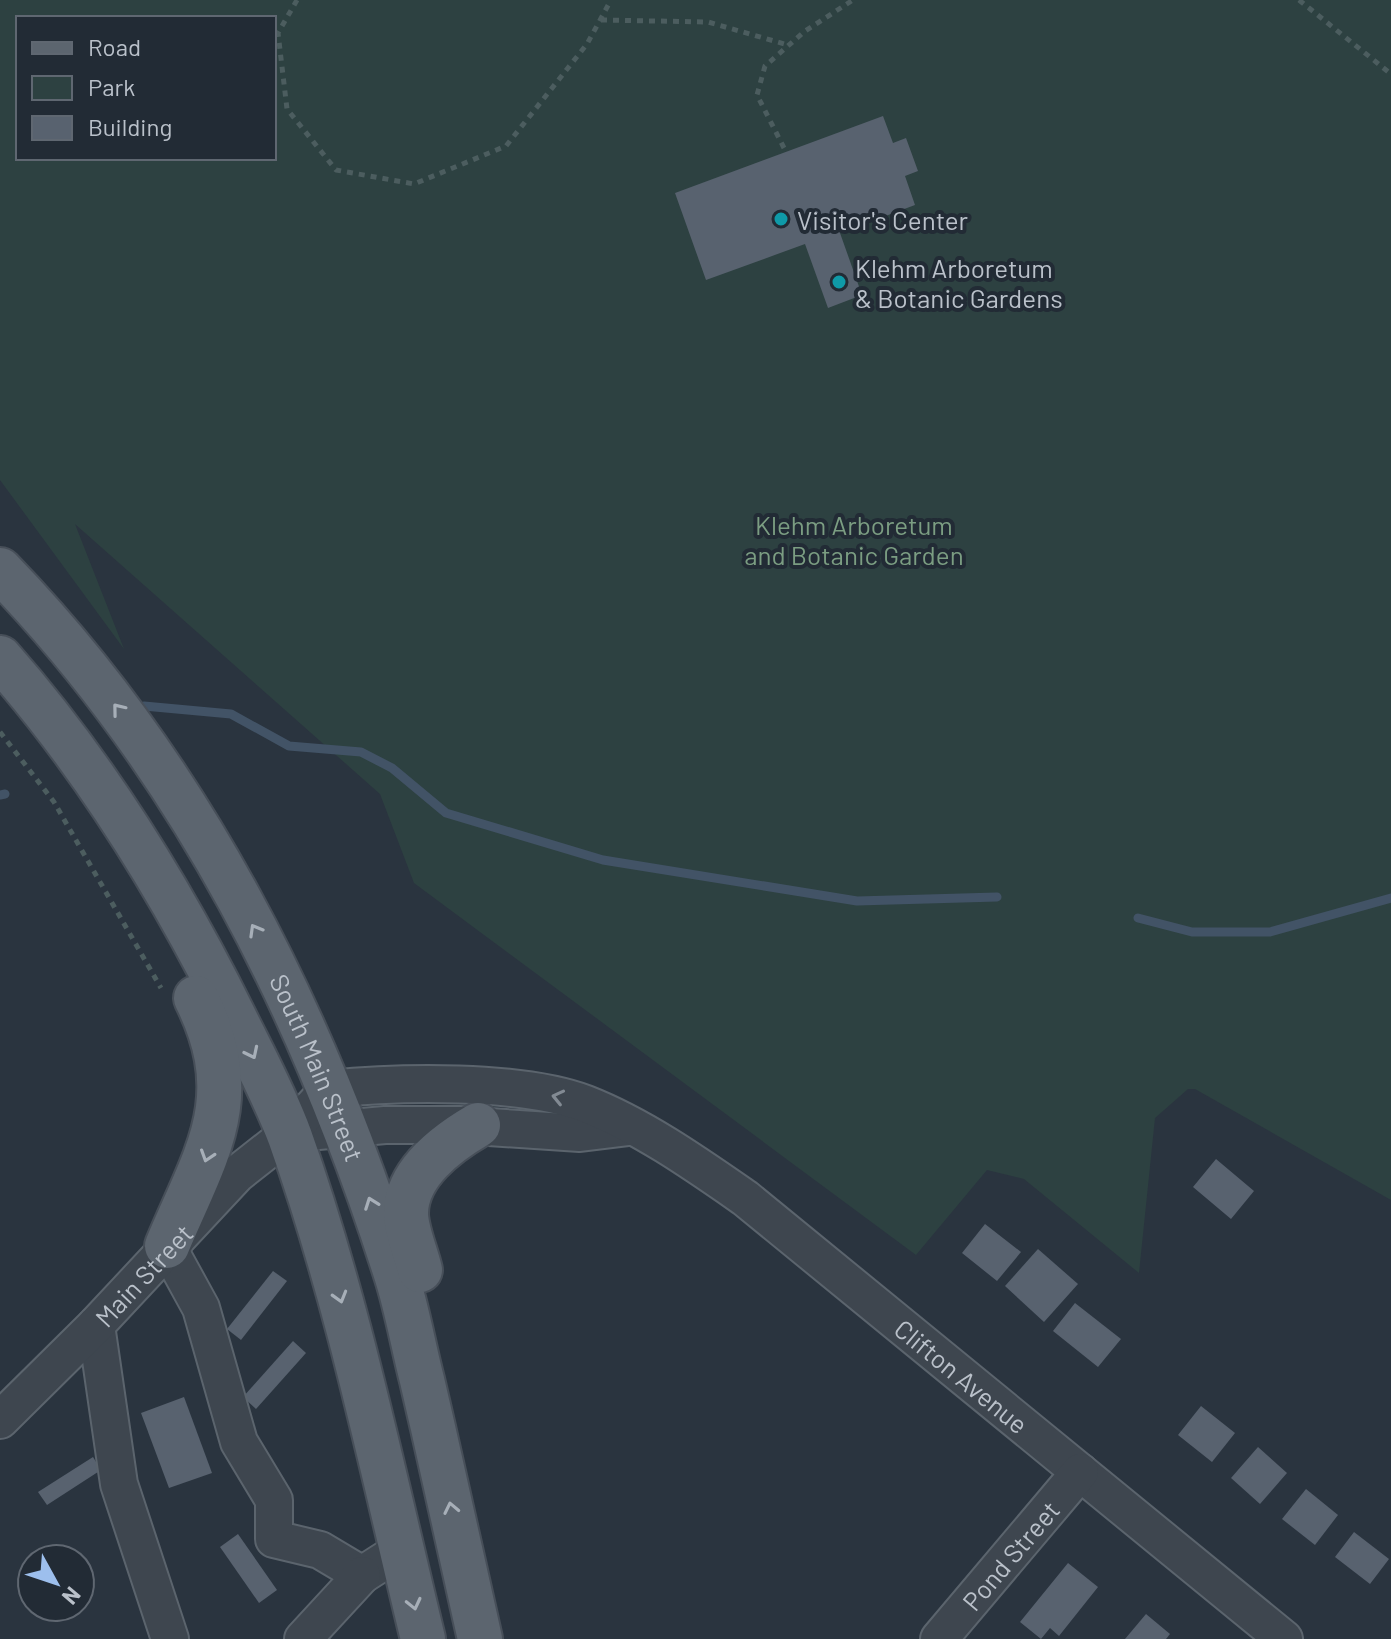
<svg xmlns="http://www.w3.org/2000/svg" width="1391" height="1639" viewBox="0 0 1391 1639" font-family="Barlow,sans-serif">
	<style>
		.green { fill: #2d4141; fill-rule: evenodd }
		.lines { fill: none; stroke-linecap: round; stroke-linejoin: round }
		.stream { stroke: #425366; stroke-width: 9 }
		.building { fill: #58626f }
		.minor-casing { stroke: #5b646d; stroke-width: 40 }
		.major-casing { stroke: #474f59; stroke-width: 48 }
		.path { stroke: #4c5d5f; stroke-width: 5; stroke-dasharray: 6 6; stroke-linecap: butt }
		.minor { stroke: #3e464f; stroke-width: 36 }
		.major { stroke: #5c656f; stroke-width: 44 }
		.oneway { stroke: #a7afb8 }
		.oneway2 { stroke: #828a93 }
		.culture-dot { fill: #0f9aa8; stroke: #222b35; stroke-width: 3 }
		.labels { text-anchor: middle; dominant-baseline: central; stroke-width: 8; stroke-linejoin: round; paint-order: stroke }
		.poi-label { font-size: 26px; fill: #bac1ca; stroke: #222b35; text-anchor: start }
		.park-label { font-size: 26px; fill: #7b9d82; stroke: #222b35 }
		.street-label { font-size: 26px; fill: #bac1ca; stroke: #222b35 }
	</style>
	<rect width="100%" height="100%" fill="#2a343f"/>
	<path class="green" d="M0,0H1391V1200L1195,1089H1188L1155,1118L1139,1273L1024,1179L987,1170L916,1255L414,883L380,794L75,524L124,649L0,480ZM18,18H274V158H18Z"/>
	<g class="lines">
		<g class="stream">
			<path d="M144,706L231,714L289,746L361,752L392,768L446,813L603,860L857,901L997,897"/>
			<path d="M0,795L5,794"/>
			<path d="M1138,918L1192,932H1270L1391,898"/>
		</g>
	</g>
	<g class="building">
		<path d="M883,116L893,143L906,138L918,171L905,176L915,205L840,233L862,295L828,308L805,244L706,280L675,193Z"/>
		<path d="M1216,1159L1254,1191L1231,1219L1193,1187Z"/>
		<path d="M985,1224L1021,1252L997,1281L962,1253Z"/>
		<path d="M1038,1249L1078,1284L1044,1322L1005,1286Z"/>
		<path d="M273,1271L287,1281L241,1340L227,1329Z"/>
		<path d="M1075,1303L1121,1339L1098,1367L1053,1331Z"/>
		<path d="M293,1341L306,1353L256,1409L243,1397Z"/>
		<path d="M184,1397L212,1473L169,1488L141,1413Z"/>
		<path d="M1201,1406L1235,1433L1212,1462L1178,1435Z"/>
		<path d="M1258,1447L1287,1473L1260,1504L1231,1478Z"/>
		<path d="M93,1457L101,1470L47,1505L38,1492Z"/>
		<path d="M1306,1489L1338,1515L1315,1545L1282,1519Z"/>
		<path d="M1354,1532L1389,1559L1370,1584L1335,1557Z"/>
		<path d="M238,1534L277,1590L259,1603L220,1547Z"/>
		<path d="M1068,1563L1098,1587L1059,1636L1050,1628L1041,1639L1020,1622Z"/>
		<path d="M1146,1614L1170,1634L1166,1639H1125Z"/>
	</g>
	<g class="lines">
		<g class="minor-casing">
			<g id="minor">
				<path d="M318,1131L385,1125H459L580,1133L629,1127"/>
				<path d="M167,1246L201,1308L239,1442L274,1500V1539L320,1550L362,1575L401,1550"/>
				<path d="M96,1325L119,1484L170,1639"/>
				<path id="s1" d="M0,1420L96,1325L237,1174L289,1133L329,1089C399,1082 520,1079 586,1104C642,1126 696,1164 745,1198L1284,1639"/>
				<path d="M303,1639L362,1575"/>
				<path id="s2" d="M939,1639L1080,1472"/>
			</g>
		</g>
		<g class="major-casing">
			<g id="major">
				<path id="s3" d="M0,570C192,768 313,1013 396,1274C407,1308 413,1345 422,1380C442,1466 461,1552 480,1639"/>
				<path d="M0,658C97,768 175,896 239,1027C257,1063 276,1099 290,1137C348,1300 382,1470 423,1639"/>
				<path d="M167,1246C206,1153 246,1099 196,998"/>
				<path d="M420,1270C416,1253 407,1233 406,1215C405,1174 447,1143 478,1125"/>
			</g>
		</g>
		<g class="path">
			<path d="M297,0L278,33L287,109L336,170L414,184L506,146L587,44L611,0"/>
			<path d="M1299,0L1391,74"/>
			<path d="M601,20L708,22L788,45"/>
			<path d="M784,148L757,95L765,66L805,31L853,0"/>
			<path d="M0,732L54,802L161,988"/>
		</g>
		<use href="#minor" class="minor"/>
		<use href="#major" class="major"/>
	</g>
	<defs><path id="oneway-chevron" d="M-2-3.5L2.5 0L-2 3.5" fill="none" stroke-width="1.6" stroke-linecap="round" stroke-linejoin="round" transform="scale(2)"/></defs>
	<g class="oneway">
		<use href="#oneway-chevron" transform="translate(118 709) rotate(-129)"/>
		<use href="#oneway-chevron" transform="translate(255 930) rotate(-120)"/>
		<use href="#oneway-chevron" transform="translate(252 1053) rotate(64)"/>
		<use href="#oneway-chevron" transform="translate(207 1156) rotate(108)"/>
		<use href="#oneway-chevron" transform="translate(371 1203) rotate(-110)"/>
		<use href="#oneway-chevron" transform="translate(340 1297) rotate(74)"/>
		<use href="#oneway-chevron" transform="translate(451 1508) rotate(-102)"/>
		<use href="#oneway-chevron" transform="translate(414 1604) rotate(77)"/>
	</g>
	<use class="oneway2" href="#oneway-chevron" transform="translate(558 1097) rotate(-167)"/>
	<g class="culture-dot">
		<circle cx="781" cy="219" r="8"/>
		<circle cx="839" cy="282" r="8"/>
	</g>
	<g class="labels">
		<g class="poi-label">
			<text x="797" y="219">Visitor's Center</text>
			<text x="855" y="267">Klehm Arboretum<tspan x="855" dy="30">&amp; Botanic Gardens</tspan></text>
		</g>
		<g class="park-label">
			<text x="854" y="524">Klehm Arboretum<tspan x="854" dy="30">and Botanic Garden</tspan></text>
		</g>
		<g class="street-label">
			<text stroke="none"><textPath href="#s3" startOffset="594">South Main Street</textPath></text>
			<text stroke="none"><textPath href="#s1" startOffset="204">Main Street</textPath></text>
			<text stroke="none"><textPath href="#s1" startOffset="1192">Clifton Avenue</textPath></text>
			<text stroke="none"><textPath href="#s2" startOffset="110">Pond Street</textPath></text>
		</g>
	</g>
	<rect x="16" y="16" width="260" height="144" fill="#222b35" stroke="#5f6771" stroke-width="2"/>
	<rect x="32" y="42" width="40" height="12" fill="#5c656f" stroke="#5f6771" stroke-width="2"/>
	<text x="88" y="56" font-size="24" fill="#bac1ca">Road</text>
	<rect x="32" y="76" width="40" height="24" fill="#2d4141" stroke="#5f6771" stroke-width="2"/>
	<text x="88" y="96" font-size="24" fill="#bac1ca">Park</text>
	<rect x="32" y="116" width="40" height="24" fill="#58626f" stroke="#5f6771" stroke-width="2"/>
	<text x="88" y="136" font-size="24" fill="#bac1ca">Building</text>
	<g transform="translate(56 1583) rotate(130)"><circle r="38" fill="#222b35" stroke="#5f6771" stroke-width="2"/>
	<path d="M0-6L14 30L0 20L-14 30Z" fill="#9dbfed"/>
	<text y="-12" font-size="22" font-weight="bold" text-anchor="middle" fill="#bac1ca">N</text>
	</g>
</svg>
